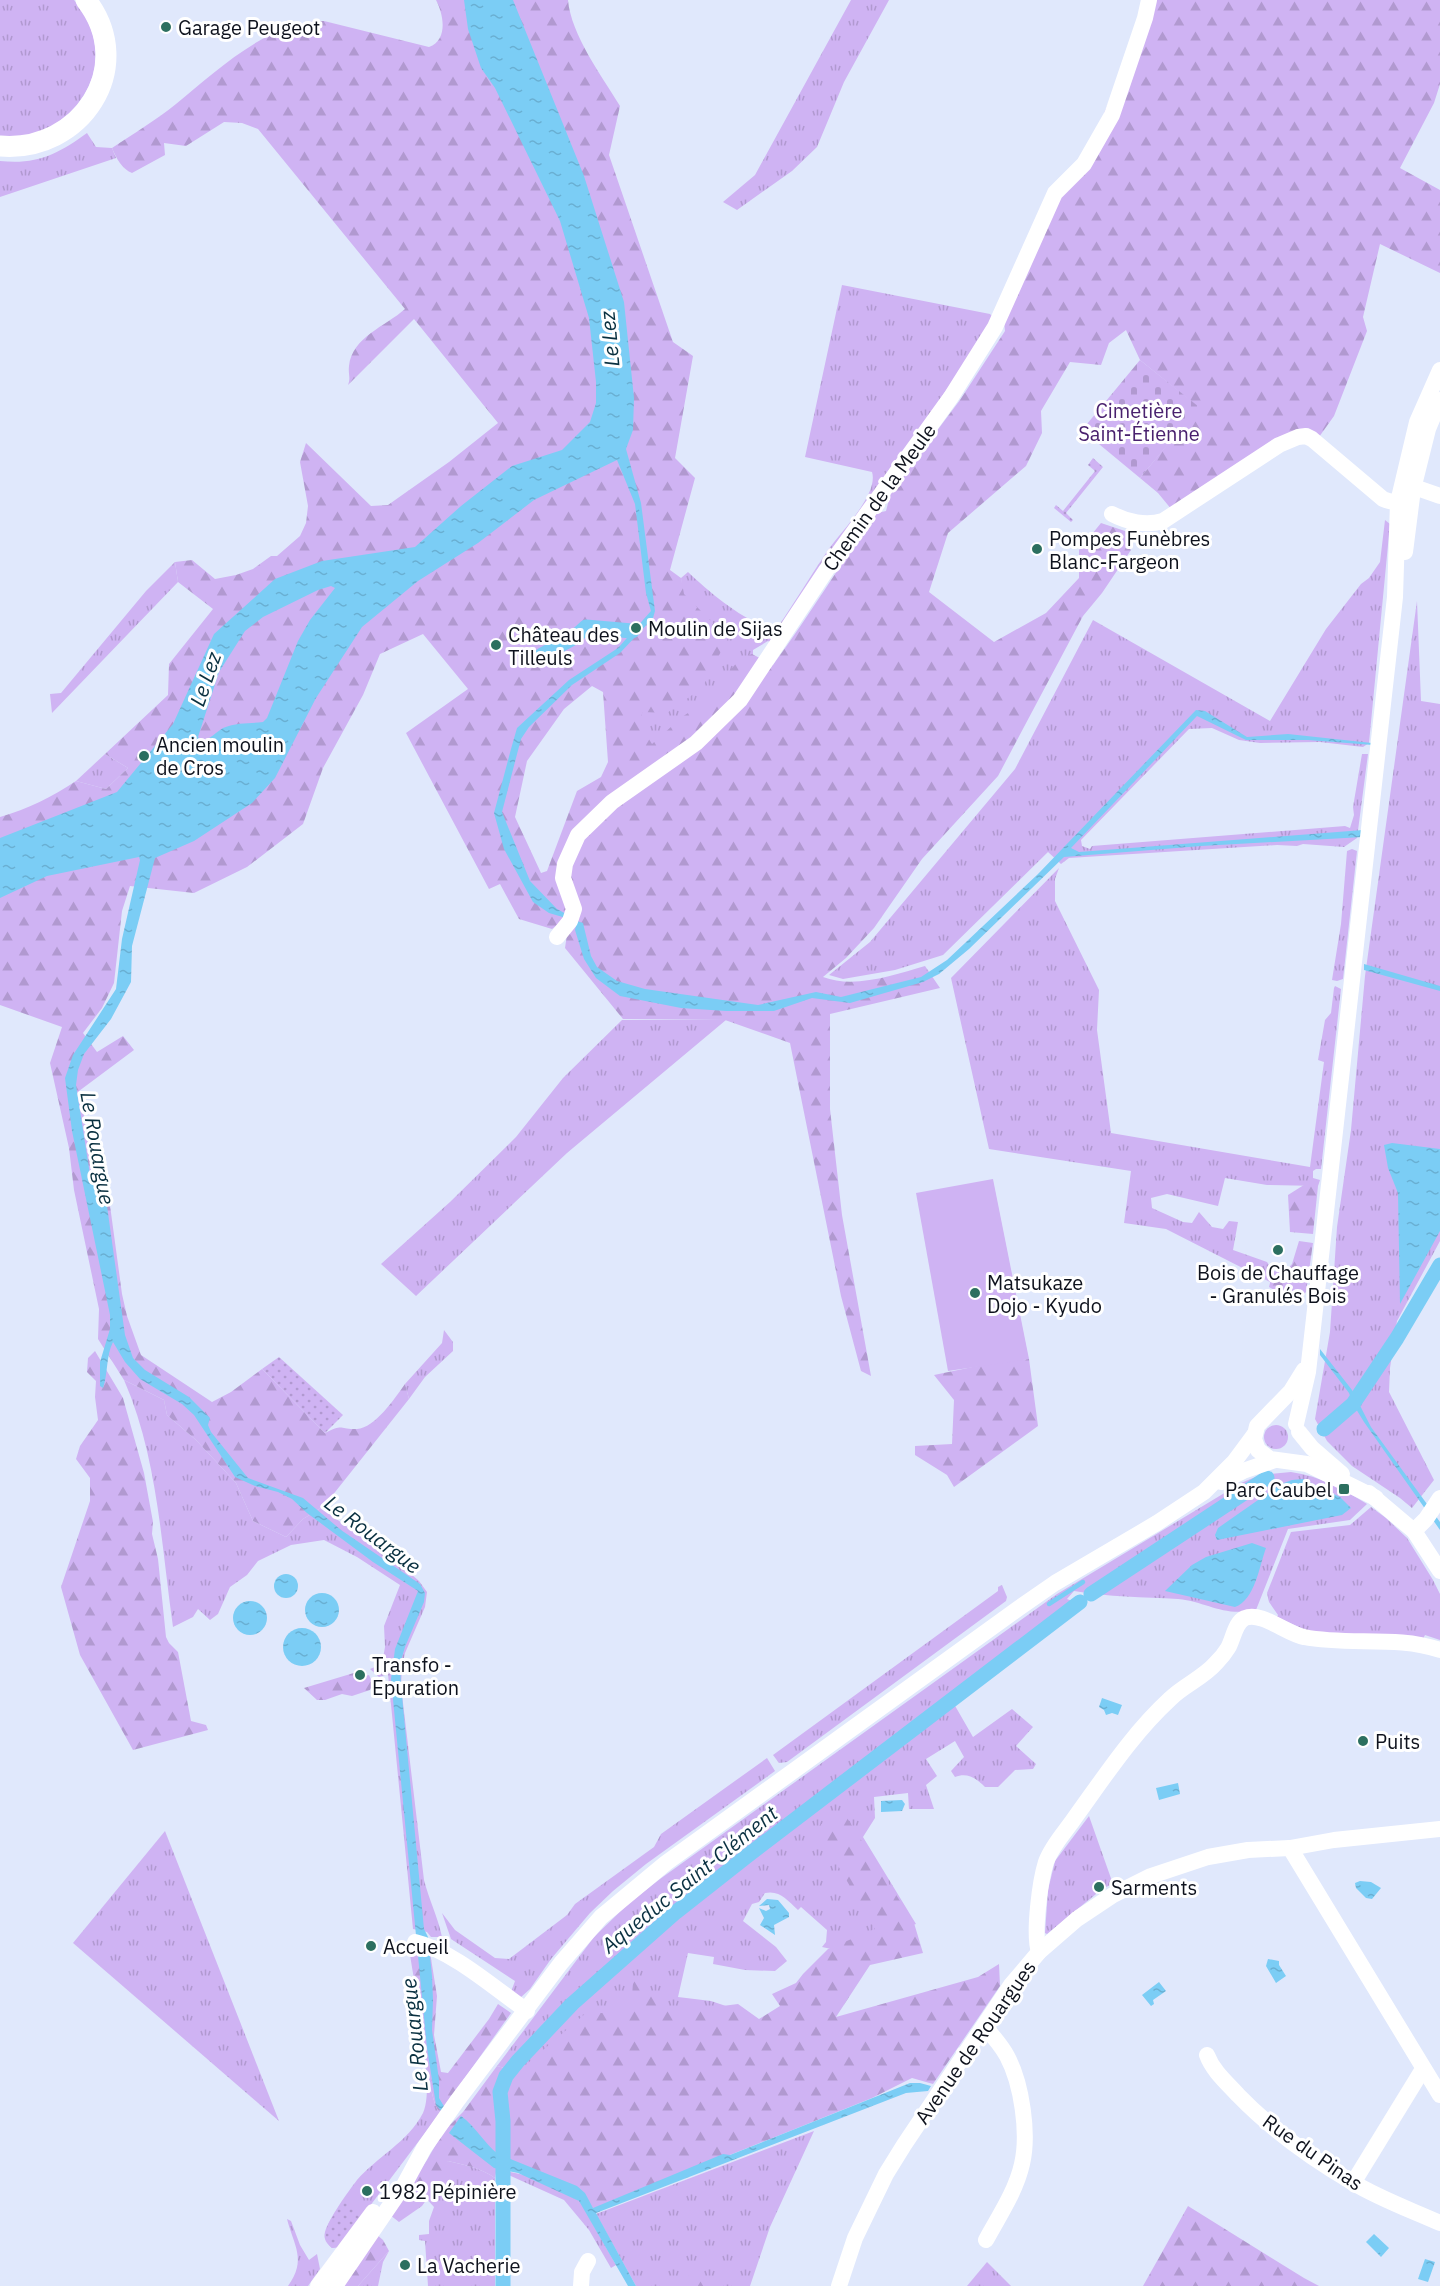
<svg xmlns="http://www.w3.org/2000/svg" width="1440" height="2286" viewBox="0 0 1440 2286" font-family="'IBM Plex Sans',sans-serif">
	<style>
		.grass { fill: url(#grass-tufts) }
		.forest { fill: url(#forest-firs); fill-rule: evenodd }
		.cemetery { fill: url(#cemetery-stones) }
		.park { fill: url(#park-dots) }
		.pitch { fill: #cfb3f3 }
		.water { fill: url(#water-ripples); fill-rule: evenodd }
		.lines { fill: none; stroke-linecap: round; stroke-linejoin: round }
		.stream { stroke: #7bcdf5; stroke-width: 4.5 }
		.canal { stroke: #7bcdf5; stroke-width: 15 }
		.minor { stroke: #fff; stroke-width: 16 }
		.major { stroke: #fff; stroke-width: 21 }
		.poi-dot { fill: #2c6f5f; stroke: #fff; stroke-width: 2 }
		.labels { text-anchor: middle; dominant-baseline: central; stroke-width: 6; stroke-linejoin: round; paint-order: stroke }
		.poi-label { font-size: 20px; fill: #0e121d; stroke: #fff; text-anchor: start }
		.park-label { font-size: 20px; fill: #49216e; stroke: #fff }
		.street-label { font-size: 20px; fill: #0e121d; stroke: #fff }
		.water-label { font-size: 21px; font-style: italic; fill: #093040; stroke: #fff }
	</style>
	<defs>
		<pattern id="grass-tufts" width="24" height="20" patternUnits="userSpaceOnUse" patternTransform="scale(1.5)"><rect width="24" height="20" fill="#cfb3f3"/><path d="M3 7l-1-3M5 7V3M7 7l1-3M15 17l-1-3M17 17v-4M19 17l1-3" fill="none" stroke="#b199d0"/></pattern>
		<pattern id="forest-firs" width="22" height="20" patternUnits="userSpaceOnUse" patternTransform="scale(1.5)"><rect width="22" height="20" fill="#cfb3f3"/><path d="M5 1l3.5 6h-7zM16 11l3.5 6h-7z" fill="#b199d0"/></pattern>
		<pattern id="cemetery-stones" width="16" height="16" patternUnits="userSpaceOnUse" patternTransform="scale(1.5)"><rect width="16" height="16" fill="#cfb3f3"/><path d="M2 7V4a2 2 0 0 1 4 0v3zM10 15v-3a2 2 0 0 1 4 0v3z" fill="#b199d0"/></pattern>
		<pattern id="park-dots" width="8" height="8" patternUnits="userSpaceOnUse" patternTransform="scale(1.5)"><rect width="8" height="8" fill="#cfb3f3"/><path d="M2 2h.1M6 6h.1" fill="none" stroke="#b199d0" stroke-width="1.8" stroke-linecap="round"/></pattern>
		<pattern id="water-ripples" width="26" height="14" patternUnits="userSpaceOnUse" patternTransform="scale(1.5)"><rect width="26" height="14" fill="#7bcdf5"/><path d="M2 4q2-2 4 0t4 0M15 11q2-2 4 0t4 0" fill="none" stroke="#69afd2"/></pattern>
	</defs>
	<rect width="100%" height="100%" fill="#e0e8fc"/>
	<g class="grass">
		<path d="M0,0H74C114,48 96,105 42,132C31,138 12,136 0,137Z"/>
		<path d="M851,0H889L844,82L817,147L792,171L737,210L723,202L755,175Z"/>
		<path d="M87,133L96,147L112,148L116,158L0,197V161C37,165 58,154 87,133Z"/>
		<path d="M842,285L990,314L993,317L992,324L772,643L768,641L753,650V657L726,690L655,751L633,721L683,608L681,578L688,572C710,593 742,619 770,629L780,624C796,600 811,575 828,550C840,533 879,494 872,472L805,457Z"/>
		<path d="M1385,520L1390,524L1369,743L1363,747L1320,742L1260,743L1239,740L1212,728L1189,729L1081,840L1082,846L1090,849L1092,846L1345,826L1350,828L1354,815L1353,807L1362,754H1368L1357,838L1344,847L1303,844L1297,846L1277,845L1069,858L1061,864L1048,852L943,955L895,970L843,979L829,975L870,942L1015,769L1093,620L1270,721L1326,629L1361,584L1369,578L1380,562Z"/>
		<path d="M175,562L178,582L52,713L50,694L61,693L146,591Z"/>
		<path d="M1417,601L1421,701L1440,704V1241L1397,1321L1390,1368L1389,1392L1434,1480L1412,1508L1400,1498L1352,1466L1327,1441L1315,1419L1330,1332L1337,1227L1351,1130L1365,976Z"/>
		<path d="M105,754L128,768L106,789L76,781Z"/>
		<path d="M1352,849L1357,851L1343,979L1337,981L1332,980L1341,924L1347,851Z"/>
		<path d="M1059,868L1055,879V901L1099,990L1097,1030L1111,1133L1310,1167L1324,1062L1318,1060L1325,1020L1331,1013L1334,988L1335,986L1341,989L1321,1169H1316L1313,1171V1178L1320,1180L1318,1186L1267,1185L1225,1178L1218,1206L1167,1194L1151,1198L1152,1208L1183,1222L1192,1223L1199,1212L1212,1227L1223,1229L1229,1221L1238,1222L1233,1250L1267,1262L1273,1271L1270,1282L1166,1229L1124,1223L1131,1171L989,1149L951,978Z"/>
		<path d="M622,1020H726L567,1153L416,1296L381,1264L450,1202L516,1137L563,1078Z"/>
		<path d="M444,1330L453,1342V1351L425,1377L409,1399L405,1384L442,1343Z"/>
		<path d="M124,1380L164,1400L167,1415L196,1440L236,1483L253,1521L286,1537L303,1519L324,1506L331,1515L410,1573L419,1581L427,1592L425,1607L405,1653L402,1667L401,1686L424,1880C429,1900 438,1917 442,1937H431L427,1932L413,1929L388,1674L379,1677L370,1669L382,1664L385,1647L384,1626L400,1585L357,1557L324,1540L291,1545L258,1561L247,1575L230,1587L218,1614L210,1620L198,1609L193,1617L173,1627C161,1544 158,1458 124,1380Z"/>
		<circle cx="1276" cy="1437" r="12"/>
		<path d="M1291,1472C1320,1476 1343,1489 1367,1504L1350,1520L1288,1529L1256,1610C1222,1617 1208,1602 1178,1599C1143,1597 1109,1597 1074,1591L1067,1599L1080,1604L979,1679L954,1704L973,1737L1012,1709L1033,1727L1016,1746L1036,1764L1033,1769L1015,1770L998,1787H985C976,1778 967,1772 955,1777L951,1771L964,1757L955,1741L926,1759L937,1776L926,1785L934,1809H909L908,1793L874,1797L875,1818L863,1837L916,1924L836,1950L822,1947L826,1942L827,1930L801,1907L798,1910C787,1900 780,1890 765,1893L759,1902L752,1904L743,1921L776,1947L787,1961L775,1971L745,1970L713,1964L714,1957L688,1953L678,1997L711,2001L747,2013L515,2071L497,2066L594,1937L628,1904L660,1879L1057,1594L1241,1483L1260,1475Z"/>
		<path d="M1371,1507L1386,1518L1407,1538L1433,1580L1440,1594V1640L1425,1635L1423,1639L1314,1634L1277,1617L1278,1615L1269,1602L1267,1593L1291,1532L1350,1525Z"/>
		<path d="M1002,1585L1007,1597L1006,1601L787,1762L779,1763L773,1755L998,1591V1587Z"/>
		<path d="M767,1758L775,1771L646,1864L613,1891L590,1913L551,1959L530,1989L520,1998L511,1992L515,1981L451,1939L442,1913L455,1930L495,1958L509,1959L567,1915L575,1904L654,1847L661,1834Z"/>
		<path d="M1089,1816L1113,1884L1106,1887L1101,1880L1092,1886L1096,1894L1047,1934L1045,1933L1048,1890L1055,1861Z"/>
		<path d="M165,1831L279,2121L73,1943Z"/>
		<path d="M427,2081C434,2092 432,2103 440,2113L339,2247L332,2248C327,2244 323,2239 325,2232C329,2218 348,2192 357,2180C377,2157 408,2142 423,2113C427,2104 427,2092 427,2081Z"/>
		<path d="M814,2131L770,2227L750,2286H636L596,2214Z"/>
		<path d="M448,2161C465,2165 481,2168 495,2178V2286H428L425,2241L419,2240V2235L429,2234V2221L434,2207L423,2195Z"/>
		<path d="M501,2170L529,2176L580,2201L616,2265L611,2268L589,2230L564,2200L502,2172Z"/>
		<path d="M499,2173L507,2175L508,2286H499Z"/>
		<path d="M287,2219L291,2221L300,2245L309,2260L317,2254L320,2269L308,2286H288C307,2260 294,2246 287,2219Z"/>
		<path d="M389,2251L383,2262L378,2286H358Z"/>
		<path d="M987,2262L1011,2286H967Z"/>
	</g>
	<g class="forest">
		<path d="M436,0H568C571,35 602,76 620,106L609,155L673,342L693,356L675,458L695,478L670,570L681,578L684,594L728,638L702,688L667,713L643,712L638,722L652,744L682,717L718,693L723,688L726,675L740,659L752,654L773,665C810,615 841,562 877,513L886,511L891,492L960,400L1005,331L1003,312L1055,193L1084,164L1149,0H1440V84L1434,103L1400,168L1440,190V273L1380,244L1363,317L1367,331L1334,416L1319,437L1308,428L1172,510L1158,493L1140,478L1198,407L1140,360L1126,330L1109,343L1101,365L1070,362L1041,411L1042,433L1026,466L948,533L929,592L994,642L1046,613L1079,578V550L1101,523L1134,534L1126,545L1131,550L1102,593L1083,616L998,776L922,859L874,928L846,958L823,977C854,989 894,975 925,966L940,988L830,1014V1109L842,1215L871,1376L861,1371L841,1296L790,1043L725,1020L623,1019L565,948L569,921L564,920L552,929L519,919L500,884L489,889L406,733L468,689L423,634L380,654L363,695L323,768L303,824L247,867L194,893L130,886L122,911L114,983L102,1008L83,1033L97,1052L123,1036L134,1050L79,1091L96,1174L109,1198L122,1294L127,1316L141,1355L212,1402L231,1392L262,1369L325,1433C345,1423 339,1430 357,1429C375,1428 395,1398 405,1384L409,1399L324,1506L303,1519L286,1537L253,1521L236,1483L196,1440L167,1415L164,1400L124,1380L98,1339L99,1309L74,1190L69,1148L50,1063L62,1027L0,1005V817C28,809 52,797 76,781L106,789L128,768L105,754L168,695L169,664L213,609L178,582L175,562L192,560L215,579L236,575L253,569L271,556H277L300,536L306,523L308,506L300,462L306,443L371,506L388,505L405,493L449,462L498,423L414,319L348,385C351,378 348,374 349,366C352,337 386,326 405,309L258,129L242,123L224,122L186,146L164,143L165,155L132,173C122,169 116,158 112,148C133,134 156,120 176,104C216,71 270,20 324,21L429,47C448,40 444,15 436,0ZM592,686L603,692L608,762L601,777L577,791L547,871L541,873L515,817L527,761L564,709Z"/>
		<path d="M1307,1183L1318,1186L1313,1234L1290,1232L1288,1195Z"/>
		<path d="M1299,1241L1313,1243L1306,1292L1298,1300L1286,1297L1269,1287L1273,1271L1284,1273L1292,1264Z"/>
		<path d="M95,1351L123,1398L144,1473L153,1522L152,1534L158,1559L166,1637L169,1643L178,1652L191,1721L206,1725L208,1730L133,1750L80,1655L61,1587L90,1501V1478L76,1459L80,1446L98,1420L95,1397L96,1381L87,1372L88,1358Z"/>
		<path d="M1029,1359L1038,1426L954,1487L947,1475L915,1455V1446L952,1444L954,1400L934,1375L987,1364L994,1361Z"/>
		<path d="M357,1672L358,1678L369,1675L373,1684L370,1690L352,1696L342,1694L325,1700H317L304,1688Z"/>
		<path d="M842,1810L914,1923L923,1953L870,1965L836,2017L978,1977L999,1964L1000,1986L933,2084L912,2078L872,2098L593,2210L578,2189L499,2158L495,2178C481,2168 465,2165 448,2161L445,2173L422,2206L399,2222L390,2215L427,2160L443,2132L463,2112L497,2066L515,2071L521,2069L586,2013H631L633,1982L639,1977L647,1983L659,2005L699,2009L738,2004L759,2019L780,2006L772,1994L796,1983L803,1974L828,1949L875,1929L816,1828Z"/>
		<path d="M409,1949L430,1952L437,1996L434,2035L441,2072L448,2073L489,2019L498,2004L511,2013L440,2113C432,2103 434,2092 427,2081L421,2022Z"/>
		<path d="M1188,2206L1304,2278L1319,2286H1143Z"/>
		<path d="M376,2234L383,2240L389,2251L358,2286H340Z"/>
		<path d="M691,2275L714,2277L718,2286H674L678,2280Z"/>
	</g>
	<path class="cemetery" d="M1140,360L1199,407L1140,478L1082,430Z"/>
	<g class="park">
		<path d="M1093,458L1103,467L1066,513L1073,520L1071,522L1054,508L1056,505L1063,511L1095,471L1088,465Z"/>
		<path d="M279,1357L343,1415L325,1433L262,1369Z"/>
		<path d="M344,2200L362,2215L339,2247L332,2248C316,2234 335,2214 344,2200Z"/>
	</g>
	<path class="pitch" d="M993,1179L1029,1359L948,1371L916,1193Z"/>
	<g class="water">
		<path d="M464,0H513L584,176L624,302L634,398L633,430L626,449L641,503L655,611L653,618L620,653L572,685L529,727L521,739L516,758L502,812L530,881L557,909L568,915L566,918L549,913L533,902L504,849L494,813L511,749L517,728L569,680L618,648L651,611L646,593L635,504L617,460L534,500L478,543L418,581L362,627L316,698L275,778L252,803L194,841L155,858L132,946L131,982L111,1019L84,1054L78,1070L76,1085L91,1181L105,1198L107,1206L125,1335L133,1358L145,1370L189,1397L210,1418L208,1425L211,1432L248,1478L303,1498L341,1530L420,1584L425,1593L424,1602L405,1647L400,1664L401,1685L424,1929L428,1937L432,1976L433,2000L432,2030L439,2080V2098L445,2108L442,2112L436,2105L427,2048L391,1679L395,1649L418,1591L373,1562L307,1513L292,1499L278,1492L255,1486L235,1477L194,1415L182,1404L140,1379L125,1362L113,1342C106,1355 108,1374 103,1388L100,1386V1362L110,1329V1315L72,1131L65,1078L73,1055L116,989L122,939L140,860L139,857L47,876L0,898V838L117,792L173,724L214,634L275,579L322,561L415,547L461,506L512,466L562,450L590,422L596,403V382L589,318L560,221L495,88L481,68L468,29ZM331,586L335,588L310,620L298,641L267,718L263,722C249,724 237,722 223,728C216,732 211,739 202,741L198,737L219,672L245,631L263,617L318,590Z"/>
		<path d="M1196,710L1205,711L1247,737L1288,734L1372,743L1373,745L1308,740H1246L1197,716L1071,848L1079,852L1363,830V837L1201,846L1064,857L969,949L939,974L923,982L850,1003L812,998L774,1011H726L681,1008L620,996L596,978L584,959L575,930L577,921L583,923L591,956L597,967L617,981L645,989L758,1005L816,992L841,997L921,977L947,960L1038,874Z"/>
		<path d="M1364,964L1440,986V991L1364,970Z"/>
		<path d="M1392,1143L1440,1149V1231L1400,1304L1398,1193L1388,1168L1384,1145Z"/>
		<path d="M1320,1349L1352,1390L1371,1427L1440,1522V1530L1364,1422L1353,1404L1349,1393L1320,1355Z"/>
		<path d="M1303,1479L1340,1497L1351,1508L1342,1515L1217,1540L1215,1535L1218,1528L1281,1484L1292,1480Z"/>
		<path d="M1252,1543L1266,1548C1259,1567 1255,1600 1235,1607L1165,1591L1192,1565L1206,1557Z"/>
		<circle cx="286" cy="1586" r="12"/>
		<circle cx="322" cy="1610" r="17"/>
		<circle cx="250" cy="1618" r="17"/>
		<circle cx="302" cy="1647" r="19"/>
		<path d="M1102,1698L1122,1705L1118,1715L1112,1713L1106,1715L1104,1710L1099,1707Z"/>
		<path d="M1178,1783L1180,1794L1159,1800L1156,1788Z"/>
		<path d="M902,1800L905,1804L902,1811L881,1812V1801Z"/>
		<path d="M1360,1881L1371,1882L1381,1888L1372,1899L1366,1898L1356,1888L1355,1883Z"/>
		<path d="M767,1899L778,1900L789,1913V1917L774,1925L775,1935L760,1925L764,1918L759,1908L766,1911L770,1909L769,1905L759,1906Z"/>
		<path d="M1268,1959L1279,1961V1965L1286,1976L1276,1983L1266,1966Z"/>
		<path d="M1159,1982L1166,1991L1153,2000L1154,2004L1151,2006L1142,1995Z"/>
		<path d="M910,2083H920L931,2086L928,2091L906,2093L596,2213L636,2286H628L579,2201L518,2173L494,2168L449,2133L461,2116C476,2127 484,2143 498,2154L577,2186L585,2193L593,2208L723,2154L730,2155Z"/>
		<path d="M1374,2234L1389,2248L1381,2257L1366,2242Z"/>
		<path d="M1425,2259L1435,2262L1428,2282L1418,2279Z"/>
	</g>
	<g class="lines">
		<path class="stream" d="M1049,1604L1083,1582"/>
		<g class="canal">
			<path d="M542,655L575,637L586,627L632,631"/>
			<path d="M1324,1429L1353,1404L1397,1338L1440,1265"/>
			<path d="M1091,1594L1267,1478"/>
			<path d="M503,2286V2121L500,2092L506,2076L518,2061L572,2004L676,1912L747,1856L1080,1602"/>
		</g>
		<g class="minor">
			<path d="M1413,489H1420L1440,496"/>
			<path d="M1112,514C1127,522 1146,526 1163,521L1279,445L1298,437L1306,436L1312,439L1383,499C1399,506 1401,499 1413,489"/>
			<path d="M1405,552L1413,489L1428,429L1440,400"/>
			<path d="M557,937L570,921L574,909L563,878L565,864L578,835L612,802L696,743L740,700L827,569L951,397L995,327L1055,193L1084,164L1112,115L1145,18L1149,0"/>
			<path d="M1304,1370L1291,1391L1257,1426L1254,1439L1258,1450L1270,1459L1307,1464L1376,1498"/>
			<path d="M1296,1424L1308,1372L1395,597L1398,502L1417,422L1440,370"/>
			<path d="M1299,1432L1312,1448L1342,1474"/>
			<path d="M1221,1482L1243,1471L1275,1460"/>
			<path d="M1369,1493L1414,1531L1440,1571"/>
			<path d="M1414,1531L1426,1519L1440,1498"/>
			<path d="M1290,1848L1440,2095"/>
			<path d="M415,1942C453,1951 494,1988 527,2011"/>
			<path d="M1039,1952C1033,1934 1040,1881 1046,1862C1052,1845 1066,1831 1076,1816C1105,1776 1133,1733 1170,1699C1184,1685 1203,1678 1216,1663C1220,1659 1225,1653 1228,1648C1233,1640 1235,1622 1245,1618C1261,1611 1287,1634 1304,1637C1349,1646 1396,1635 1440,1650"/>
			<path d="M985,2027C993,2036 1001,2045 1007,2056C1022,2084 1029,2134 1022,2164C1016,2191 999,2216 986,2240"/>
			<path d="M1207,2055C1213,2071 1226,2082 1238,2095C1271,2129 1311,2158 1352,2182C1380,2199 1411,2210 1440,2223"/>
			<path d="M1353,2183L1423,2069"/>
			<path d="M318,2286L373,2212"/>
			<path d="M335,2286L404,2185L424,2148L457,2101L561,1963L601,1917L666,1863L1019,1608L1055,1583L1157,1523L1204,1492L1234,1462L1254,1435"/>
			<path d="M581,2286L582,2272L588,2261"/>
			<path d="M839,2286L855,2238L886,2174L904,2145L1011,1985L1039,1952L1077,1919L1113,1895L1151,1876L1208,1857L1248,1850L1290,1848L1334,1840L1440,1829"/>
		</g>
		<path class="major" d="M0,146C81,153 138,67 86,0"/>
	</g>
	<g class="poi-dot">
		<circle cx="166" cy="27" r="6"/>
		<circle cx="1037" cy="549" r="6"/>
		<circle cx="636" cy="628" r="6"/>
		<circle cx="496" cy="645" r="6"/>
		<circle cx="144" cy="756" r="6"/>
		<circle cx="1278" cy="1250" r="6"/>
		<circle cx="975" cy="1293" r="6"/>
		<rect x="1338" y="1483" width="12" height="12" rx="3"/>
		<circle cx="360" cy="1675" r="6"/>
		<circle cx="1363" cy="1741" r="6"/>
		<circle cx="1099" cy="1887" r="6"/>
		<circle cx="371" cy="1946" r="6"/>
		<circle cx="367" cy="2191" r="6"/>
		<circle cx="405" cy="2265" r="6"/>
	</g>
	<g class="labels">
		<g class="poi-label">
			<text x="178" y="27">Garage Peugeot</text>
			<text x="1049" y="538">Pompes Funèbres<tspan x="1049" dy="23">Blanc-Fargeon</tspan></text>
			<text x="648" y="628">Moulin de Sijas</text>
			<text x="508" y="634">Château des<tspan x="508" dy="23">Tilleuls</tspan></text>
			<text x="156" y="744">Ancien moulin<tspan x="156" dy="23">de Cros</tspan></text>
			<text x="1278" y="1272" text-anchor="middle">Bois de Chauffage<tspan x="1278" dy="23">- Granulés Bois</tspan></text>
			<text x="987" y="1282">Matsukaze<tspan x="987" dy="23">Dojo - Kyudo</tspan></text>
			<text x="1332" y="1489" text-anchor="end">Parc Caubel</text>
			<text x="372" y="1664">Transfo -<tspan x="372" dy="23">Epuration</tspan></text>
			<text x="1375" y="1741">Puits</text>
			<text x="1111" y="1887">Sarments</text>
			<text x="383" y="1946">Accueil</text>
			<text x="379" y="2191">1982 Pépinière</text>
			<text x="417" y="2265">La Vacherie</text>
		</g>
		<g class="park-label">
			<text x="1139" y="410">Cimetière<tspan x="1139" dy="23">Saint-Étienne</tspan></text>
		</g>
		<g class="street-label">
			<text transform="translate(879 497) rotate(-54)">Chemin de la Meule</text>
			<text transform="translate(975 2042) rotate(-55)">Avenue de Rouargues</text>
			<text transform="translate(1313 2152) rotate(35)">Rue du Pinas</text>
		</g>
		<g class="water-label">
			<text transform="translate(609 339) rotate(-95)">Le Lez</text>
			<text transform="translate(205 679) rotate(-71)">Le Lez</text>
			<text transform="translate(98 1148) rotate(80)">Le Rouargue</text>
			<text transform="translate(373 1534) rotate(37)">Le Rouargue</text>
			<text transform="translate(689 1879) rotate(-39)">Aqueduc Saint-Clément</text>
			<text transform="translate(414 2035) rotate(-96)">Le Rouargue</text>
		</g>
	</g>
</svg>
